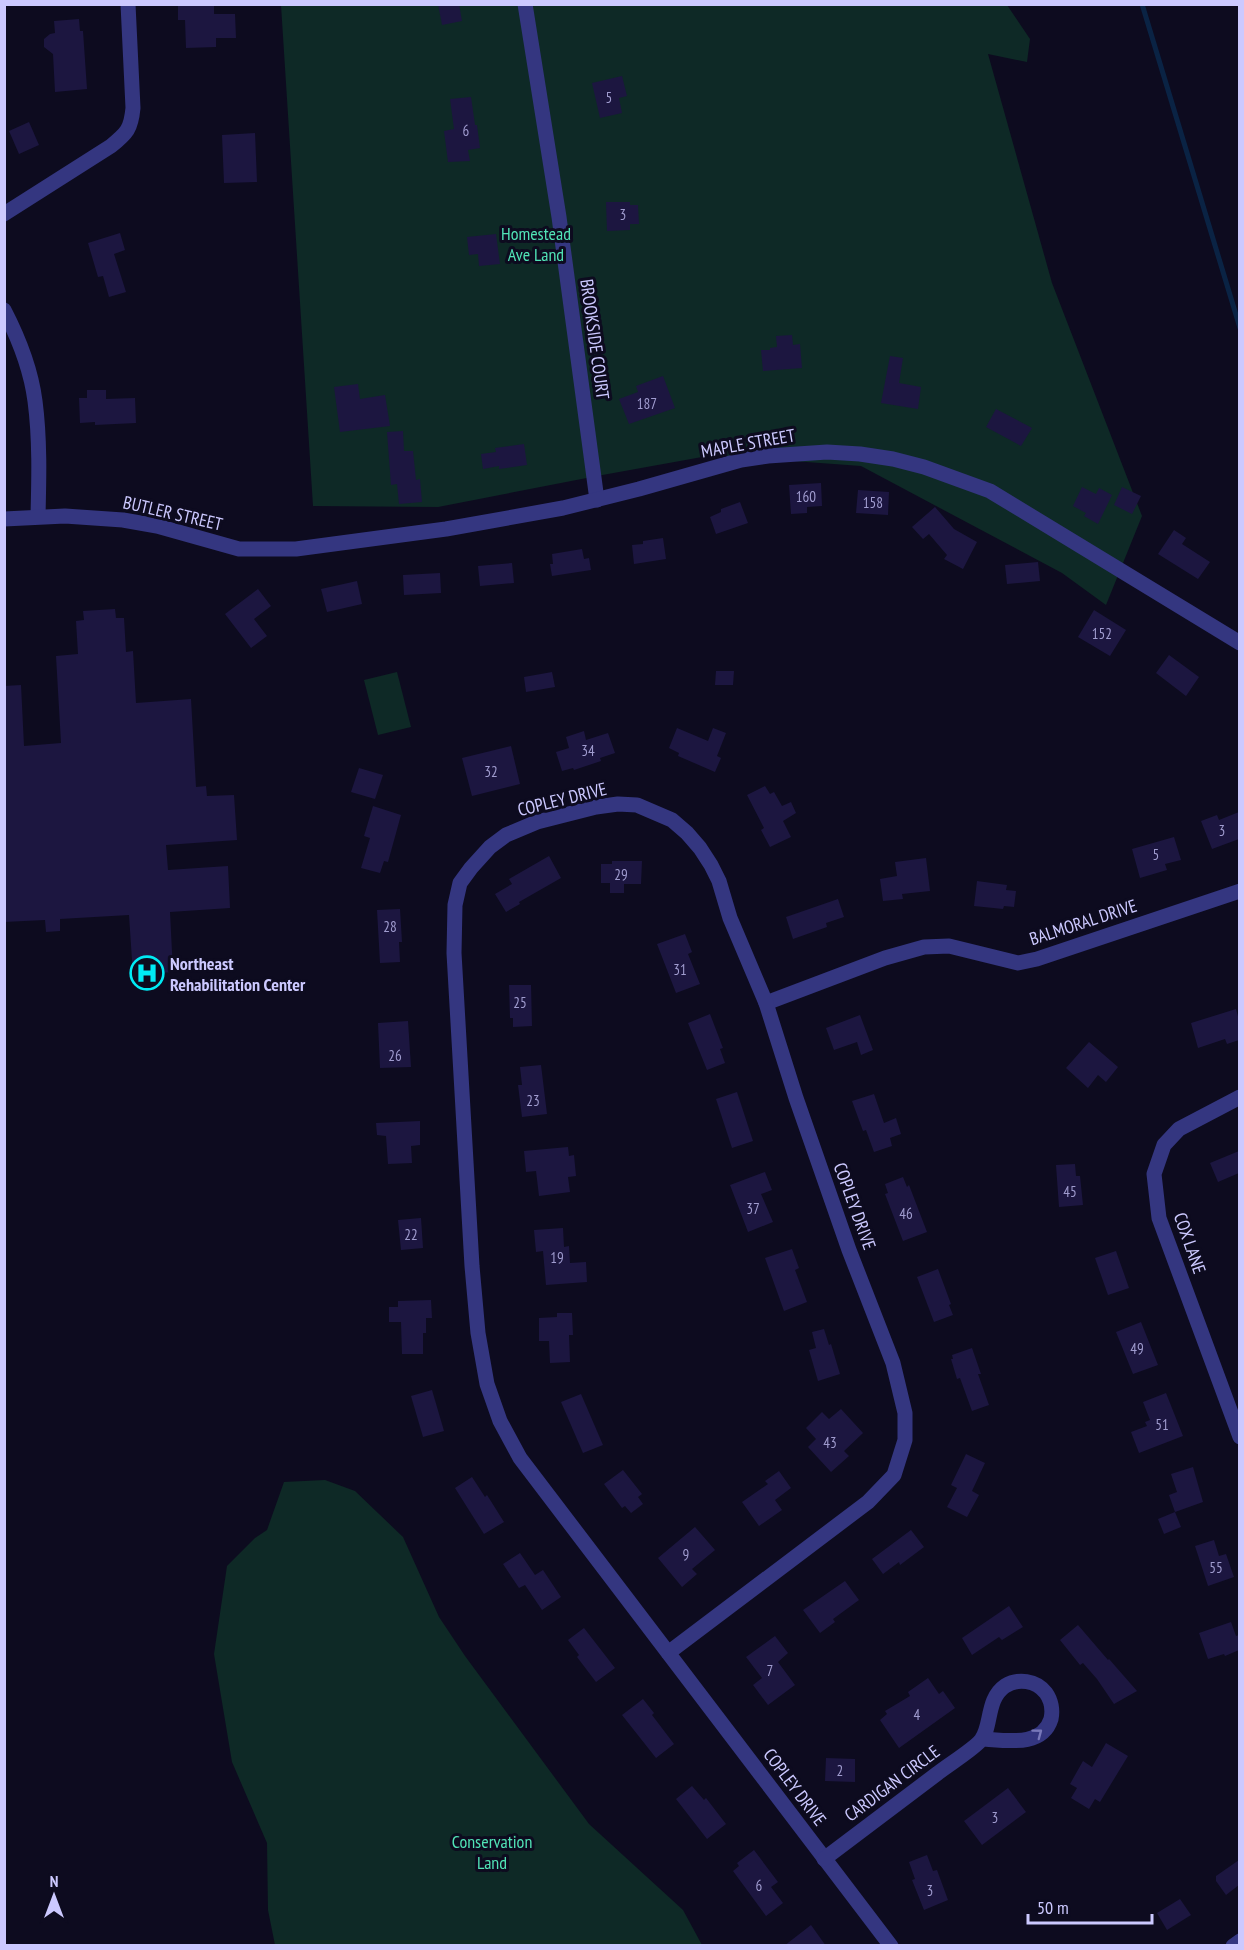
<svg xmlns="http://www.w3.org/2000/svg" width="1244" height="1950" viewBox="0 0 1244 1950" font-family="'PT Sans Narrow',sans-serif">
	<style>
		.green { fill: #0e2926 }
		.lines { fill: none; stroke-linecap: round; stroke-linejoin: round }
		.stream { stroke: #0a2344; stroke-width: 5 }
		.building { fill: #1c1640 }
		.minor { stroke: #343680; stroke-width: 15 }
		.oneway { stroke: #7878b9 }
		.labels { text-anchor: middle; dominant-baseline: central; stroke-width: 6; stroke-linejoin: round; paint-order: stroke }
		.number-label { font-size: 15px; fill: #a09ccf }
		.park-label { font-size: 18px; fill: #51e3b6; stroke: #0d0b1f }
		.street-label { font-size: 18px; fill: #ccc9ff; stroke: #0d0b1f }
		.poi-label { font-size: 18px; font-weight: bold; fill: #ccc9ff; stroke: #0d0b1f; text-anchor: start }
	</style>
	<rect width="100%" height="100%" fill="#0d0b1f"/>
	<g class="green">
		<path d="M281,5H1007L1030,39L1027,62L988,54L1052,283L1142,516L1106,605L1062,573L861,466L713,455L597,476L438,507L313,506Z"/>
		<path d="M397,672L411,727L378,735L364,680Z"/>
		<path d="M325,1480L355,1491L403,1537L439,1617L465,1656L589,1824L683,1910L702,1945H275L268,1910L267,1843L232,1762L214,1654L227,1566L255,1538L267,1530L284,1482Z"/>
	</g>
	<g class="lines">
		<path class="stream" d="M1142,4L1240,328"/>
	</g>
	<g class="building">
		<path d="M178,4H214V14H235L236,38H216V47L186,48L185,20H178Z"/>
		<path d="M438,4H459L462,21L442,25Z"/>
		<path d="M79,19L80,31H83L87,89L55,92L53,54L44,47V39L50,34L55,33L54,21Z"/>
		<path d="M622,76L627,96L619,98L622,113L600,118L592,83Z"/>
		<path d="M471,97L475,125H477L480,148L468,150L470,161L448,162L444,131L454,129L450,99Z"/>
		<path d="M29,122L39,145L19,154L9,131Z"/>
		<path d="M255,133L257,182L224,183L222,135Z"/>
		<path d="M606,202H630V205H638L639,224H630V230L607,231Z"/>
		<path d="M120,233L125,250L114,254L126,292L109,297L103,276L98,277L88,243Z"/>
		<path d="M496,234L500,264L479,266L478,254L469,255L467,237Z"/>
		<path d="M792,335L793,345L800,344L802,368L763,371L761,350H770V348L777,347L776,336Z"/>
		<path d="M890,356L903,358L899,383L921,387L918,409L881,403Z"/>
		<path d="M663,376L675,408L629,424L619,399L638,392L636,386Z"/>
		<path d="M358,384L360,399L385,395L390,426L340,432L334,387Z"/>
		<path d="M87,390H106V399L135,398L136,423L95,425V422L80,423L79,398H87Z"/>
		<path d="M996,409L1032,428L1021,446L986,427Z"/>
		<path d="M403,431L404,451H413L416,480L420,479L422,502L399,504L397,484L391,485L387,432Z"/>
		<path d="M524,444L527,465L499,469V466L483,469L481,454L496,452L495,448Z"/>
		<path d="M821,483L822,506L807,507V513L791,514L789,485Z"/>
		<path d="M1082,487L1096,494L1099,488L1112,495L1098,524L1084,516L1086,513L1073,506Z"/>
		<path d="M1122,487L1141,496L1132,514L1114,505Z"/>
		<path d="M858,490L889,492L888,515L856,513Z"/>
		<path d="M740,502L748,523L716,534L710,517L721,512V509Z"/>
		<path d="M935,507L954,529L977,542L963,569L944,559L947,555L929,534L923,539L912,527Z"/>
		<path d="M1174,530L1186,538L1182,544L1210,562L1198,579L1158,554Z"/>
		<path d="M663,538L666,559L634,564L632,545L643,544V541Z"/>
		<path d="M582,549L584,559L589,558L591,570L552,576L550,564H553L552,554Z"/>
		<path d="M1038,562L1040,581L1007,584L1005,565Z"/>
		<path d="M512,563L514,583L480,586L478,566Z"/>
		<path d="M440,573L441,593L404,595L403,575Z"/>
		<path d="M357,581L362,604L327,612L321,589Z"/>
		<path d="M258,589L271,606L254,619L267,636L251,648L225,614Z"/>
		<path d="M115,609L116,618H124L126,652L133,651L136,703L191,699L196,787L206,786L207,796L234,795L237,840L166,845L168,870L228,866L230,908L170,912L173,972L133,975L129,915L60,919V931L46,932L45,920L4,922V686L21,685L24,746L61,743L56,656L78,654L76,621L84,620L83,611Z"/>
		<path d="M1094,610L1126,630L1110,656L1078,637Z"/>
		<path d="M1169,655L1199,677L1186,696L1156,673Z"/>
		<path d="M716,671H734L733,685H715Z"/>
		<path d="M552,672L555,687L526,692L524,677Z"/>
		<path d="M677,728L708,741L713,728L726,733L717,756L721,758L715,772L678,756L679,753L669,748Z"/>
		<path d="M584,731L586,740L608,733L615,753L600,758L601,761L574,770L573,768L562,771L556,752L569,748L566,737Z"/>
		<path d="M511,746L520,784L472,796L462,758Z"/>
		<path d="M359,768L383,775L375,799L351,792Z"/>
		<path d="M765,786L770,794L774,792L782,806L791,802L796,813L783,821L791,837L770,847L761,830L764,828L747,795Z"/>
		<path d="M373,806L401,815L388,862L384,861L380,873L361,868L370,838L364,836Z"/>
		<path d="M1239,812V839L1212,849L1201,821L1217,815L1219,820Z"/>
		<path d="M1174,837L1181,860L1165,864L1167,870L1140,878L1132,849Z"/>
		<path d="M549,856L561,878L519,902L520,904L506,912L495,894L512,884L509,879Z"/>
		<path d="M926,858L930,891L902,894L903,899L883,901L880,879L897,876L895,862Z"/>
		<path d="M612,861H642L641,884H624V893H610V883H601V864H612Z"/>
		<path d="M977,881L1007,885L1006,890L1016,891L1014,907L1004,906L1003,909L974,906Z"/>
		<path d="M838,899L844,917L826,923L827,927L793,939L786,917Z"/>
		<path d="M400,909L402,942H399L400,962L380,963L377,910Z"/>
		<path d="M685,934L692,952L688,954L700,984L676,993L657,944Z"/>
		<path d="M509,985H531L532,1026L513,1027V1018H510Z"/>
		<path d="M1236,1009L1239,1020V1040L1227,1044L1225,1039L1198,1048L1191,1023Z"/>
		<path d="M710,1014L723,1048L720,1049L725,1063L707,1070L688,1023Z"/>
		<path d="M860,1015L873,1050L861,1055L857,1042L834,1050L826,1028Z"/>
		<path d="M408,1021L411,1067L380,1068L378,1023Z"/>
		<path d="M1089,1042L1118,1067L1106,1082L1098,1075L1088,1088L1066,1068Z"/>
		<path d="M541,1065L547,1114L522,1117L518,1085H522L520,1067Z"/>
		<path d="M737,1092L753,1141L732,1148L716,1099Z"/>
		<path d="M874,1094L884,1123L896,1118L901,1134L890,1138L892,1146L874,1152L866,1130L863,1131L852,1101Z"/>
		<path d="M420,1121V1145L411,1146L412,1163L388,1164L386,1136L377,1135L376,1123Z"/>
		<path d="M568,1147L569,1156L574,1155L576,1176L568,1177L570,1192L539,1196L536,1171L526,1172L524,1151Z"/>
		<path d="M1239,1151V1173L1218,1182L1210,1163Z"/>
		<path d="M1075,1164L1076,1176H1080L1083,1205L1059,1207L1056,1165Z"/>
		<path d="M765,1172L772,1190L761,1194L773,1222L748,1232L730,1185Z"/>
		<path d="M903,1177L907,1187L909,1185L927,1232L903,1241L885,1194L888,1193L885,1184Z"/>
		<path d="M421,1218L423,1248L401,1250L398,1220Z"/>
		<path d="M563,1228L564,1247L569,1246L570,1263L586,1262L587,1282L546,1285L543,1251L536,1252L534,1230Z"/>
		<path d="M792,1249L799,1268L795,1270L807,1302L784,1311L765,1258Z"/>
		<path d="M1116,1251L1129,1288L1108,1295L1095,1258Z"/>
		<path d="M938,1269L951,1304L949,1305L953,1315L934,1322L917,1277Z"/>
		<path d="M431,1300L432,1318H426V1333H423V1354H402L401,1322H389V1307H398V1301Z"/>
		<path d="M557,1313H572L573,1335H569L570,1362L550,1363L549,1341H539V1318L557,1317Z"/>
		<path d="M1141,1322L1158,1365L1133,1374L1116,1332Z"/>
		<path d="M824,1329L829,1345L831,1344L840,1374L818,1381L809,1350L816,1348L812,1332Z"/>
		<path d="M972,1348L981,1374H978L989,1405L972,1411L960,1378L957,1379L951,1359H953L952,1355Z"/>
		<path d="M432,1390L444,1431L423,1437L411,1396Z"/>
		<path d="M1166,1393L1183,1436L1139,1453L1131,1432L1147,1426L1145,1422L1150,1420L1143,1402Z"/>
		<path d="M581,1394L603,1445L583,1453L561,1402Z"/>
		<path d="M841,1409L863,1433L844,1451L849,1456L831,1472L808,1447L816,1439L806,1428L822,1412L829,1419Z"/>
		<path d="M966,1454L985,1463L972,1491L979,1495L967,1517L947,1507L957,1488L951,1485Z"/>
		<path d="M1193,1467L1203,1502L1175,1512L1169,1495L1177,1492L1171,1474Z"/>
		<path d="M623,1470L642,1494L638,1497L643,1504L631,1513L625,1506L622,1508L604,1484Z"/>
		<path d="M779,1471L791,1488L775,1500L782,1510L759,1526L742,1502L768,1484L765,1481Z"/>
		<path d="M472,1477L485,1497L487,1495L504,1522L484,1534L455,1488Z"/>
		<path d="M1175,1512L1181,1527L1164,1534L1158,1519Z"/>
		<path d="M695,1527L715,1550L692,1569L697,1574L682,1587L658,1558Z"/>
		<path d="M911,1530L924,1547L900,1565L899,1562L883,1574L872,1559Z"/>
		<path d="M1214,1540L1219,1556L1226,1554L1234,1577L1208,1586L1195,1546Z"/>
		<path d="M520,1553L535,1575L543,1570L561,1597L542,1610L525,1585L519,1588L503,1564Z"/>
		<path d="M845,1581L859,1600L833,1619L835,1622L820,1633L803,1610Z"/>
		<path d="M1009,1606L1023,1627L1002,1640L999,1637L972,1655L962,1638Z"/>
		<path d="M1231,1622L1236,1636L1239,1635V1650L1225,1656L1224,1654L1208,1659L1199,1633Z"/>
		<path d="M1078,1625L1108,1660L1109,1659L1137,1691L1114,1704L1097,1679L1083,1663L1080,1665L1060,1640Z"/>
		<path d="M584,1628L615,1668L596,1682L577,1657L579,1655L568,1640Z"/>
		<path d="M775,1636L788,1653L778,1662L795,1685L768,1705L753,1685L762,1678L746,1657Z"/>
		<path d="M928,1678L939,1694L943,1691L955,1708L899,1748L880,1720L887,1714L885,1711L910,1696L908,1692Z"/>
		<path d="M643,1699L654,1713L652,1715L674,1744L656,1758L622,1715Z"/>
		<path d="M1106,1743L1128,1756L1100,1802L1095,1799L1089,1809L1071,1798L1077,1788L1070,1784L1083,1761L1092,1767Z"/>
		<path d="M826,1758L855,1759V1782L825,1781Z"/>
		<path d="M692,1786L704,1800L706,1798L726,1824L707,1839L676,1799Z"/>
		<path d="M1008,1788L1026,1812L982,1845L964,1821Z"/>
		<path d="M754,1850L778,1882L771,1887L783,1903L766,1916L733,1871L739,1866L737,1863Z"/>
		<path d="M927,1855L933,1871L937,1870L948,1900L924,1910L912,1880L915,1879L909,1862Z"/>
		<path d="M1239,1860V1885L1226,1895L1216,1881V1876Z"/>
		<path d="M1180,1899L1191,1915L1167,1930L1157,1913Z"/>
		<path d="M811,1925L826,1946H784Z"/>
	</g>
	<g class="lines">
		<g class="minor">
			<path d="M525,4L559,217L597,500"/>
			<path d="M4,214L111,146C127,133 131,129 133,108L128,4"/>
			<path d="M4,310C18,337 31,370 35,401C40,439 39,478 38,516"/>
			<path d="M4,519L65,516L123,520L157,526L239,549H296L446,529L563,508L639,489L741,460L768,456L827,452L860,454L893,459L924,467L990,491L1240,643"/>
			<path d="M766,1003L885,958L924,947L949,946L1018,963L1037,959L1240,891"/>
			<path d="M1240,1097L1179,1129L1164,1145L1154,1174L1159,1218L1240,1437"/>
			<path d="M668,1653L868,1502L894,1475L905,1440V1413L893,1363L849,1250L796,1098L766,1003L730,918L719,881L711,865L700,848L687,833L672,820L637,805L618,804L596,807L537,822L506,835L490,847L471,868L460,883L455,905L454,953L472,1266L478,1333L487,1384L500,1421L520,1458L891,1946"/>
			<path d="M824,1859C862,1830 900,1802 938,1773C948,1765 974,1749 981,1740C992,1727 986,1699 1005,1686C1018,1678 1036,1680 1046,1693C1051,1700 1053,1710 1051,1719C1042,1748 1005,1740 982,1739"/>
			<path d="M1233,1946L1240,1941"/>
		</g>
	</g>
	<defs><path id="oneway-chevron" d="M-2-3.5L2.5 0L-2 3.5" fill="none" stroke-width="1.6" stroke-linecap="round" stroke-linejoin="round" transform="scale(1.5)"/></defs>
	<use class="oneway" href="#oneway-chevron" transform="translate(1038 1733) rotate(-37)"/>
	<defs>
		<g id="hospital-ring" transform="scale(1.725)"><circle r="9.5" fill="#0d0b1f" stroke="#00eaf4" stroke-width="1.5"/><path d="M-5-5h3v3.5h4V-5h3V5h-3V1.5h-4V5h-3Z" fill="#00eaf4"/></g>
	</defs>
	<g fill-rule="evenodd">
		<use href="#hospital-ring" x="147" y="973"/>
	</g>
	<g class="labels">
		<g class="number-label">
			<text x="609" y="97">5</text>
			<text x="466" y="130">6</text>
			<text x="623" y="214">3</text>
			<text x="647" y="403">187</text>
			<text x="806" y="496">160</text>
			<text x="873" y="502">158</text>
			<text x="1102" y="633">152</text>
			<text x="588" y="750">34</text>
			<text x="491" y="771">32</text>
			<text x="1222" y="830">3</text>
			<text x="1156" y="854">5</text>
			<text x="621" y="874">29</text>
			<text x="390" y="926">28</text>
			<text x="680" y="969">31</text>
			<text x="520" y="1002">25</text>
			<text x="395" y="1055">26</text>
			<text x="533" y="1100">23</text>
			<text x="1070" y="1191">45</text>
			<text x="753" y="1208">37</text>
			<text x="906" y="1213">46</text>
			<text x="411" y="1234">22</text>
			<text x="557" y="1257">19</text>
			<text x="1137" y="1348">49</text>
			<text x="1162" y="1424">51</text>
			<text x="830" y="1442">43</text>
			<text x="686" y="1554">9</text>
			<text x="1216" y="1567">55</text>
			<text x="770" y="1670">7</text>
			<text x="917" y="1714">4</text>
			<text x="840" y="1770">2</text>
			<text x="995" y="1817">3</text>
			<text x="759" y="1885">6</text>
			<text x="930" y="1890">3</text>
		</g>
		<g class="park-label">
			<text x="536" y="233">Homestead<tspan x="536" dy="21">Ave Land</tspan></text>
			<text x="492" y="1841">Conservation<tspan x="492" dy="21">Land</tspan></text>
		</g>
		<g class="street-label">
			<text transform="translate(595 339) rotate(82)">BROOKSIDE COURT</text>
			<text transform="translate(748 443) rotate(-10)">MAPLE STREET</text>
			<text transform="translate(173 513) rotate(13)">BUTLER STREET</text>
			<text transform="translate(562 799) rotate(-14)">COPLEY DRIVE</text>
			<text transform="translate(1083 922) rotate(-18)">BALMORAL DRIVE</text>
			<text transform="translate(855 1206) rotate(70)">COPLEY DRIVE</text>
			<text transform="translate(1190 1243) rotate(71)">COX LANE</text>
			<text transform="translate(892 1783) rotate(-37)">CARDIGAN CIRCLE</text>
			<text transform="translate(795 1787) rotate(53)">COPLEY DRIVE</text>
		</g>
		<g class="poi-label">
			<text x="170" y="963">Northeast<tspan x="170" dy="21">Rehabilitation Center</tspan></text>
		</g>
	</g>
	<rect width="1244" height="1950" fill="none" stroke="#ccc9ff" stroke-width="12"/>
	<g transform="translate(54 1896)" stroke="#0d0b1f" stroke-width="4.5" paint-order="stroke">
	<path d="M0-4.5L10 22L0 15L-10 22Z" fill="#ccc9ff"/>
	<text y="-9" font-size="16" font-weight="bold" text-anchor="middle" fill="#ccc9ff">N</text>
	</g>
	<path d="M1028 1914v9h124v-9" fill="none" stroke="#ccc9ff" stroke-width="3"/>
	<text x="1037" y="1914" font-size="18" fill="#ccc9ff" stroke="#0d0b1f" stroke-width="4.5" paint-order="stroke">50 m</text>
</svg>
